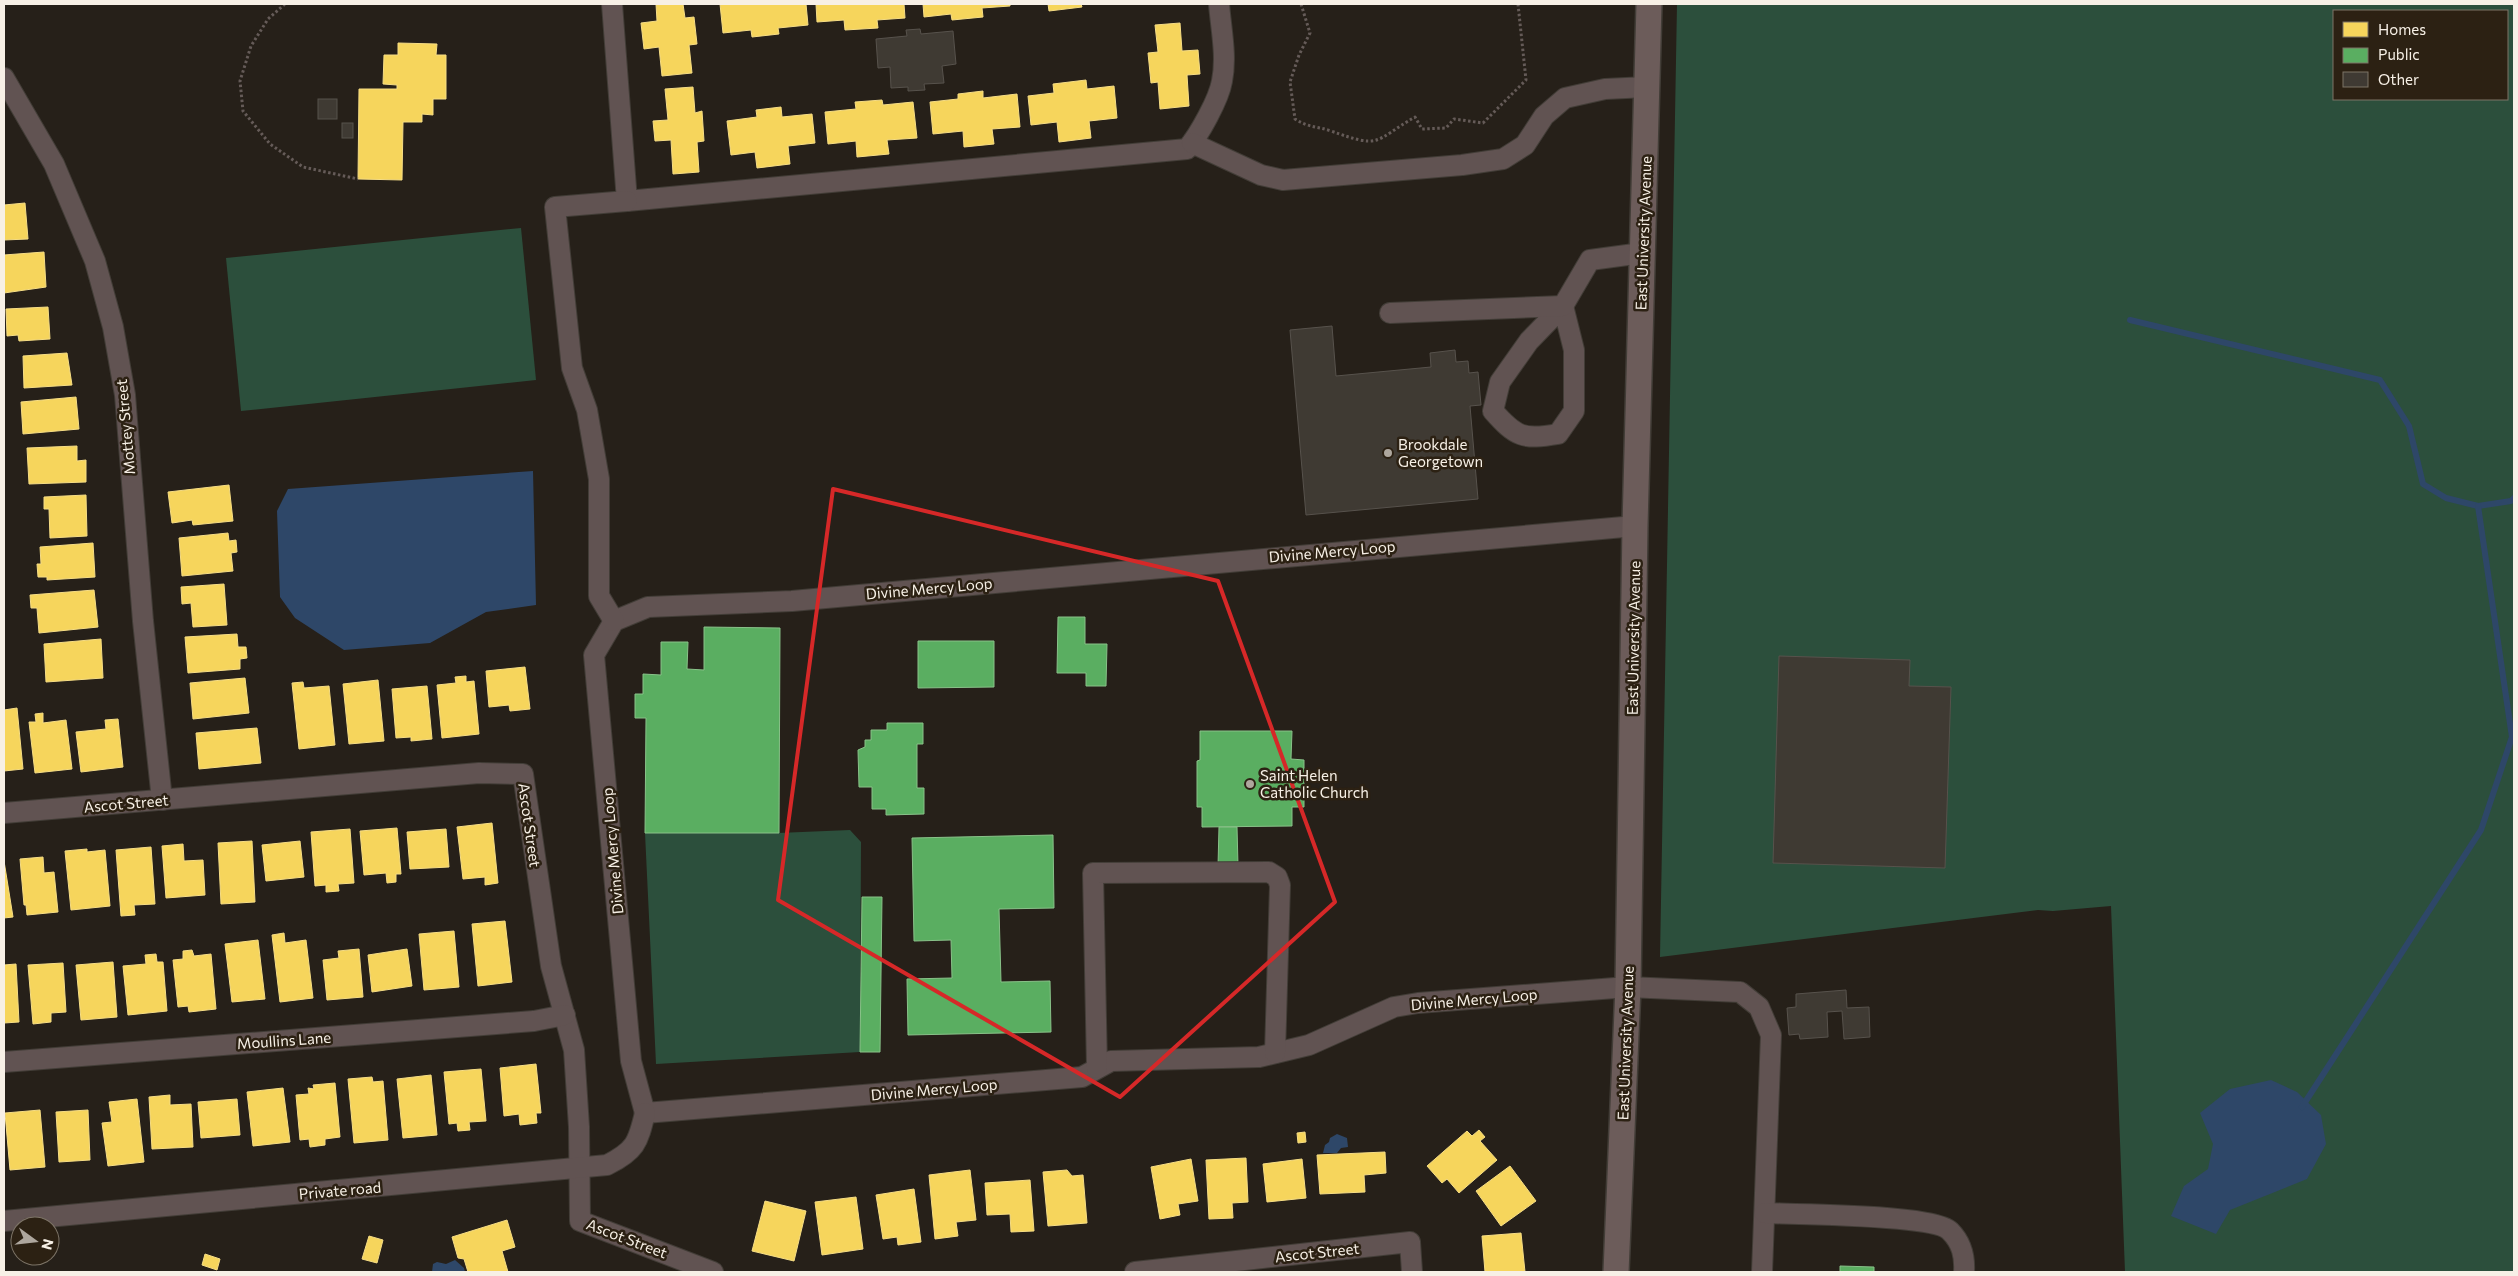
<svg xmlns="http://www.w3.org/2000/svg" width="2518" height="1276" viewBox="0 0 2518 1276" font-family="Commissioner,sans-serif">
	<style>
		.green { fill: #2c4f3c; fill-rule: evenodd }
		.water { fill: #2e4768 }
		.homes { fill: #f6d55c; stroke: #f6dd85 }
		.public { fill: #5aae61; stroke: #89c289 }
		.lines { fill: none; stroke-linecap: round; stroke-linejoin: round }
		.stream { stroke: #2e4768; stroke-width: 6 }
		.building { fill: #3f3a33; stroke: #57524c }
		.minor-casing { stroke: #423d37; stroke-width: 22 }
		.major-casing { stroke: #423d37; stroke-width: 28 }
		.path { stroke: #655b58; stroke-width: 3; stroke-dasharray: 2.5 2.5; stroke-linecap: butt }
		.minor { stroke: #615352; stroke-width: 20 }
		.major { stroke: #6c5c5a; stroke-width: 25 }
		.marked { fill: none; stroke: #d62828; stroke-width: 4; stroke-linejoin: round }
		.poi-dot { fill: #aea79e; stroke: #2c2113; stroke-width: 2 }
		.labels { text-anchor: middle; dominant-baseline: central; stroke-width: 5; stroke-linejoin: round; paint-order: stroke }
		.street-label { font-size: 15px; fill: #f7f0e6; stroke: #2c2113 }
		.poi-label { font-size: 15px; fill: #f7f0e6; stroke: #2c2113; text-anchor: start }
	</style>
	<rect width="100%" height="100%" fill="#262019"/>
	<g class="green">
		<path d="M1677,4H2514V1272H2125L2111,906L2053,911L2038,910L1660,957ZM2334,11H2507V99H2334Z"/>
		<path d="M521,228L536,380L241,411L226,258Z"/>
		<path d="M850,830L861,842L860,1052L656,1064L645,833H778Z"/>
	</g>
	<g class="water">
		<path d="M533,471L536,605L486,612L430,643L344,650L295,618L280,597L277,511L288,489Z"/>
		<path d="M2271,1080L2297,1092L2321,1115L2326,1144L2307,1179L2230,1210L2216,1234L2171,1216L2184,1186L2208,1169L2213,1144L2200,1113L2230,1089Z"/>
		<path d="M1337,1134L1347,1138L1348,1147L1341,1148L1337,1153H1323L1325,1145L1329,1142L1330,1138Z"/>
		<path d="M455,1260L464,1268L465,1272H432L433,1264L437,1262L446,1264Z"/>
	</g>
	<g class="homes">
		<path d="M656,4H683L685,18L694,17L697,44L689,45L692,73L662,76L659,47L644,49L641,23L657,21Z"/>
		<path d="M720,4H806L808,25L778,28L779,34L752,37L751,30L723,33Z"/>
		<path d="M816,4H904L905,18L877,20L878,28L845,30L844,20L817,22Z"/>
		<path d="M923,4H1010V6L982,8L983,17L952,20L951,14L924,17Z"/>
		<path d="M1048,4H1081L1082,7L1049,11Z"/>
		<path d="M1180,23L1182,51L1198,50L1200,74L1187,75L1189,106L1160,109L1158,82L1151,83L1148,53L1158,52L1155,25Z"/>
		<path d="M398,43L437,44L436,55H446V99H433V115L422,114V122H403L402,180L358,179L359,89H397V85L383,84L384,55H398Z"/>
		<path d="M1086,80L1087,89L1114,86L1117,118L1089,121L1091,138L1059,142L1057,122L1031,125L1028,96L1054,93L1053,84Z"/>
		<path d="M693,87L695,113L702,111L704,141L697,142L699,172L673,174L671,140L655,141L653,121L668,120L665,89Z"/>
		<path d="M983,91V98L1017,94L1020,127L992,129L994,144L964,147L963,131L933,134L930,102L958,99V94Z"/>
		<path d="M882,100L883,105L913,102L917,138L887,140L889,154L857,157L856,141L828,144L825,112L856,109L855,102Z"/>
		<path d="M781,107L782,117L812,114L815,143L788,146L790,164L757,168L755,152L731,155L727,121L757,117L756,110Z"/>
		<path d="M25,203L28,239L4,240V205Z"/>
		<path d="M44,252L46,287L4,293V255Z"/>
		<path d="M48,307L50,339L19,341L18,335L7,336L6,309Z"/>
		<path d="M67,353L72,385L24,388L23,356Z"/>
		<path d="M76,397L79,429L23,434L21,402Z"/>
		<path d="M77,446V461L86,460V482L29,484L27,448Z"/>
		<path d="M229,485L233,521L193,525L192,520L172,523L168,492Z"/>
		<path d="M86,495L87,536L50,538L49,509H44V497Z"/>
		<path d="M228,533L229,541L236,540L237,552L231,553L233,571L182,576L179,538Z"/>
		<path d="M93,543L95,577L47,580V577H38L37,564H41L40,547Z"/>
		<path d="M224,584L227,625L193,627L191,603L182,604L181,587Z"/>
		<path d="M94,590L98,627L39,633L37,608H31L30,595Z"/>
		<path d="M237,634L238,647H246L247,658L240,659V669L188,673L185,637Z"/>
		<path d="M101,639L103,678L46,682L44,644Z"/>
		<path d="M525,667L530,709L510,711L509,705L489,707L486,671Z"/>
		<path d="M466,676V682L474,681L479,734L442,738L437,685L456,683L455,677Z"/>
		<path d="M245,678L249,713L193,719L190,683Z"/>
		<path d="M378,680L384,741L349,744L343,684Z"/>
		<path d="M303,682L304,688L329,686L335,745L299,749L292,683Z"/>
		<path d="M427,686L432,739L411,741V737L396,738L392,689Z"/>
		<path d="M17,708L23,769L4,771V710Z"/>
		<path d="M43,713V723L66,720L72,769L35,773L29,722H36L35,714Z"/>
		<path d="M118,719L123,767L81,772L76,732L106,729L105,720Z"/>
		<path d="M257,728L261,763L199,769L196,733Z"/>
		<path d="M492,823L498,883L485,885V877L463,879L457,827Z"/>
		<path d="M397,828L401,874H396V882L387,883L386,873L364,875L360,831Z"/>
		<path d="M350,829L354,883L338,884L339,891L326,892V885L315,886L311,832Z"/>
		<path d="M446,829L449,867L410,869L407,832Z"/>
		<path d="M252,841L255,902L221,904L218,843Z"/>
		<path d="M300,841L304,877L266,881L262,845Z"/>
		<path d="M183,844L184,861L203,860L205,895L166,898L162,846Z"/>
		<path d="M151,847L155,904L134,905L135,915L121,916L116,850Z"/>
		<path d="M87,849V852L105,850L110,906L71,910L65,851Z"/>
		<path d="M43,857L44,873L54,872L58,912L27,915L26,905H24L20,859Z"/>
		<path d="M4,861L13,917L4,918Z"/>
		<path d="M505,921L512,982L478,986L472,924Z"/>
		<path d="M454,931L459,987L424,990L419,934Z"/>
		<path d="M284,933L285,943L306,940L313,998L280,1002L272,935Z"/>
		<path d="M258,940L265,999L232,1002L225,944Z"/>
		<path d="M359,949L363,997L327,1000L323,960L339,958L338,951Z"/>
		<path d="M407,949L412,986L372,992L368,955Z"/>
		<path d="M192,950L194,956L211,954L216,1009L189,1012L188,1006L178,1007L173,960L183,959V951Z"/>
		<path d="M156,954L157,962H163L167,1011L128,1015L123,966L146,964L145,955Z"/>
		<path d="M113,962L117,1017L81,1020L76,965Z"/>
		<path d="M63,963L66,1012L51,1013V1022L33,1024L28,965Z"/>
		<path d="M16,964L19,1022L4,1023V965Z"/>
		<path d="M536,1064L541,1113H536L537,1123L520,1125L519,1114L504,1116L500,1068Z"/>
		<path d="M481,1069L486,1121L469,1122L470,1130L458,1131L457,1123L449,1124L444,1072Z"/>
		<path d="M431,1075L437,1135L403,1138L397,1079Z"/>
		<path d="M372,1077L373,1082L383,1081L388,1140L354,1143L348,1079Z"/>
		<path d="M335,1083L340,1137L325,1139V1145L310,1147L309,1139L300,1140L296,1095L309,1094L308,1088L314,1089L313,1085Z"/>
		<path d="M283,1088L290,1142L253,1146L247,1092Z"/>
		<path d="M170,1095V1105L191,1104L193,1147L152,1149L149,1097Z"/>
		<path d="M137,1099L144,1162L108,1166L102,1123L112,1122L109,1102Z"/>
		<path d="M237,1099L240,1135L201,1138L198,1102Z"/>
		<path d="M40,1110L45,1167L10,1170L5,1113Z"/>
		<path d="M88,1110L90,1160L59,1162L56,1112Z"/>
		<path d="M1479,1130L1485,1137L1480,1141L1497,1160L1459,1193L1447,1179L1442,1183L1427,1166L1467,1131L1472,1136Z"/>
		<path d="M1305,1132L1306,1142L1298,1143L1297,1133Z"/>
		<path d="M1385,1152L1386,1173L1364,1175L1365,1192L1320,1194L1317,1155Z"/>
		<path d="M1246,1158L1248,1202L1232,1203L1233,1218L1209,1219L1206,1160Z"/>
		<path d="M1191,1159L1198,1201L1178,1204L1180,1215L1160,1219L1151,1167Z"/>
		<path d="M1302,1159L1306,1198L1267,1202L1263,1164Z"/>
		<path d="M1510,1166L1536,1201L1501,1226L1476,1191Z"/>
		<path d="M970,1170L976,1220L956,1222L958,1236L935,1239L929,1175Z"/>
		<path d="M1067,1170L1072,1176L1083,1175L1087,1223L1048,1226L1043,1172Z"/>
		<path d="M1030,1180L1034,1231L1011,1232L1010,1214L987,1215L985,1183Z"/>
		<path d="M914,1189L921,1242L898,1245L897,1237L883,1239L876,1195Z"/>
		<path d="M856,1197L863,1249L822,1255L815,1202Z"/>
		<path d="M765,1201L806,1211L794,1261L752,1251Z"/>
		<path d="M507,1220L515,1247L502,1251L508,1272H468L464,1259L458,1258L452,1237Z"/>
		<path d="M1521,1233L1525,1272H1485L1482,1236Z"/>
		<path d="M369,1236L383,1240L377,1263L362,1259Z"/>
		<path d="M205,1254L220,1259L217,1270L202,1265Z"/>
	</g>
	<g class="public">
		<path d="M1058,617H1085V644H1107L1106,686H1086V673H1057Z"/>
		<path d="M704,627L780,628L779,833H645L646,718H635V694H643V674L661,675V642H688L687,669L704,670Z"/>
		<path d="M918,641H994V687L918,688Z"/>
		<path d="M887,723H923V744H917V788H924V814L886,815V809H872V787H859L858,750L865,747V740H871V730H887Z"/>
		<path d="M1200,731H1292L1291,759L1304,760V807H1292V826L1202,827V807H1197V761L1200,760Z"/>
		<path d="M1219,827H1237L1238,866H1218Z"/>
		<path d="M1053,835L1054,908L999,909L1001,982L1050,981L1051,1032L908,1035L907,979L952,978L951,940L914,941L912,838Z"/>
		<path d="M862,897H882L880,1052H860Z"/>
		<path d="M1840,1266L1874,1267V1272H1840Z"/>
	</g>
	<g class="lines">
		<g class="stream">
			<path d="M2130,320L2380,380L2409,426L2423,484L2446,498L2478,506L2511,501L2514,498"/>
			<path d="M2302,1107L2481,830L2512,737L2478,506"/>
		</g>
	</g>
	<g class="building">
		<path d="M920,29L921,34L953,31L956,64L942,66L944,83L924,84L925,90L908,91V87L891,88L890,67L878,68L876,39L907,36L906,30Z"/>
		<rect x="318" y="99" width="19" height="20"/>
		<rect x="342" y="123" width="11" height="15"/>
		<path d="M1332,326L1336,376L1431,367L1430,353L1455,350L1456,362L1468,361L1469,373L1478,372L1481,405L1470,406L1478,499L1306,515L1290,330Z"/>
		<path d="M1779,656L1910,660L1909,686L1951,687L1945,868L1773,863Z"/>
		<path d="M1846,990L1847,1008L1869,1007L1870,1037L1844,1039L1842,1011L1827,1012L1828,1037L1800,1039L1799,1034L1789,1035L1787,1008L1796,1007V994Z"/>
	</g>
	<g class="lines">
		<g class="minor-casing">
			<g id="minor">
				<path d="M612,4L627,201L1187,149C1199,135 1219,99 1222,81C1227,56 1221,29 1219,4"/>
				<path d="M4,78L54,164L95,261L113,327L125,395L143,621L162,800"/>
				<path d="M1192,143L1261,175L1283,180L1462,165L1503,159L1525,145L1544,116L1565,98L1605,89L1647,87"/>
				<path d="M1563,306L1574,350V411L1558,434C1523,440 1516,437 1493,411L1500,382L1529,341Z"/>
				<path d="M1390,313L1563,306L1590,260L1642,253"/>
				<path d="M1635,526L792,601L648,607L614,621L594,655L631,1061L645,1113L1082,1077L1111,1061L1259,1057L1309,1045L1394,1007L1418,1003L1628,987L1740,992L1759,1007L1771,1035L1762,1272"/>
				<path d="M614,621L599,596V479L587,410L572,368L555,207L627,201"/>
				<path d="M4,813L479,773L523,774L551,966L574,1050L579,1127L580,1221L713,1272"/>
				<path d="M4,1062L534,1021L565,1015"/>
				<path d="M1097,1068L1093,873L1269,872L1277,877L1280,885L1275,1053"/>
				<path d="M1765,1213C1795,1214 1935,1215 1950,1231C1962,1243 1965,1256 1964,1272"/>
				<path d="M4,1221L607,1165C635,1151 638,1143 645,1113"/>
				<path d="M1135,1272L1410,1242L1412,1272"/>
			</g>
		</g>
		<g class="major-casing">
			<path id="major" d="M1616,1272L1628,987L1635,526L1649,4"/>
		</g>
		<g class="path">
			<path d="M285,4L268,19L251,46L240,81L243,111L270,144L303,167L358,179"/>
			<path d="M1301,4L1310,33L1299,55L1290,82L1295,119C1309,128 1317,126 1331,131C1382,149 1372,142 1415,117L1422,129L1446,128L1454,119L1483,123L1526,80L1518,4"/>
		</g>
		<use href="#minor" class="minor"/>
		<use href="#major" class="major"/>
	</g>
	<path class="marked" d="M833,489L1218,581L1335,902L1120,1097L778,900Z"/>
	<g class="poi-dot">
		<circle cx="1388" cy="453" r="5"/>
		<circle cx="1250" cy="784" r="5"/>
	</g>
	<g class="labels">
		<g class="street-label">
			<text transform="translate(1643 233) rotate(-88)">East University Avenue</text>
			<text transform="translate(125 427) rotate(-95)">Mottey Street</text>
			<text transform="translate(1332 551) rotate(-5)">Divine Mercy Loop</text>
			<text transform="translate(929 588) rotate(-5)">Divine Mercy Loop</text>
			<text transform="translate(1633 638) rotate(-89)">East University Avenue</text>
			<text transform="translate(126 803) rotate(-5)">Ascot Street</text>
			<text transform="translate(530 825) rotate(82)">Ascot Street</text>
			<text transform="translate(612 851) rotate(-95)">Divine Mercy Loop</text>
			<text transform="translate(1474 999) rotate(-5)">Divine Mercy Loop</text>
			<text transform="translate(284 1040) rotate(-4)">Moullins Lane</text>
			<text transform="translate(1625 1043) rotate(-88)">East University Avenue</text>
			<text transform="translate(934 1089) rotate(-5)">Divine Mercy Loop</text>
			<text transform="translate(340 1190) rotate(-5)">Private road</text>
			<text transform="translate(627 1238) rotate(21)">Ascot Street</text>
			<text transform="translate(1317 1252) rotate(-6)">Ascot Street</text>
		</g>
		<g class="poi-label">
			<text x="1398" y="444">Brookdale<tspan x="1398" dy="17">Georgetown</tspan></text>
			<text x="1260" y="775">Saint Helen<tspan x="1260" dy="17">Catholic Church</tspan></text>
		</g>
	</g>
	<rect width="2518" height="1276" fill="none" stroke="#f7f0e6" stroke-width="10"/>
	<rect x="2333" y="10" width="175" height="90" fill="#2c2113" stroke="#7d7467"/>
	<rect x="2343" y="22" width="25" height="15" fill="#f6d55c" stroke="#7d7467"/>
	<text x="2378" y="35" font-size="15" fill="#f7f0e6">Homes</text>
	<rect x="2343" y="48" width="25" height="15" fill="#5aae61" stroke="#7d7467"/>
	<text x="2378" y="60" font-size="15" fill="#f7f0e6">Public</text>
	<rect x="2343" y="72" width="25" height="15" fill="#3f3a33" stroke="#7d7467"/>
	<text x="2378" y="85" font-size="15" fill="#f7f0e6">Other</text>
	<g transform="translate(35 1241) rotate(105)"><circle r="24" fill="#2c2113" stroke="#7d7467"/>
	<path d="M0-4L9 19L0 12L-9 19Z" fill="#aea79e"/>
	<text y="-8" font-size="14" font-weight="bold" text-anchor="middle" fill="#f7f0e6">N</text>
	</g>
</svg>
